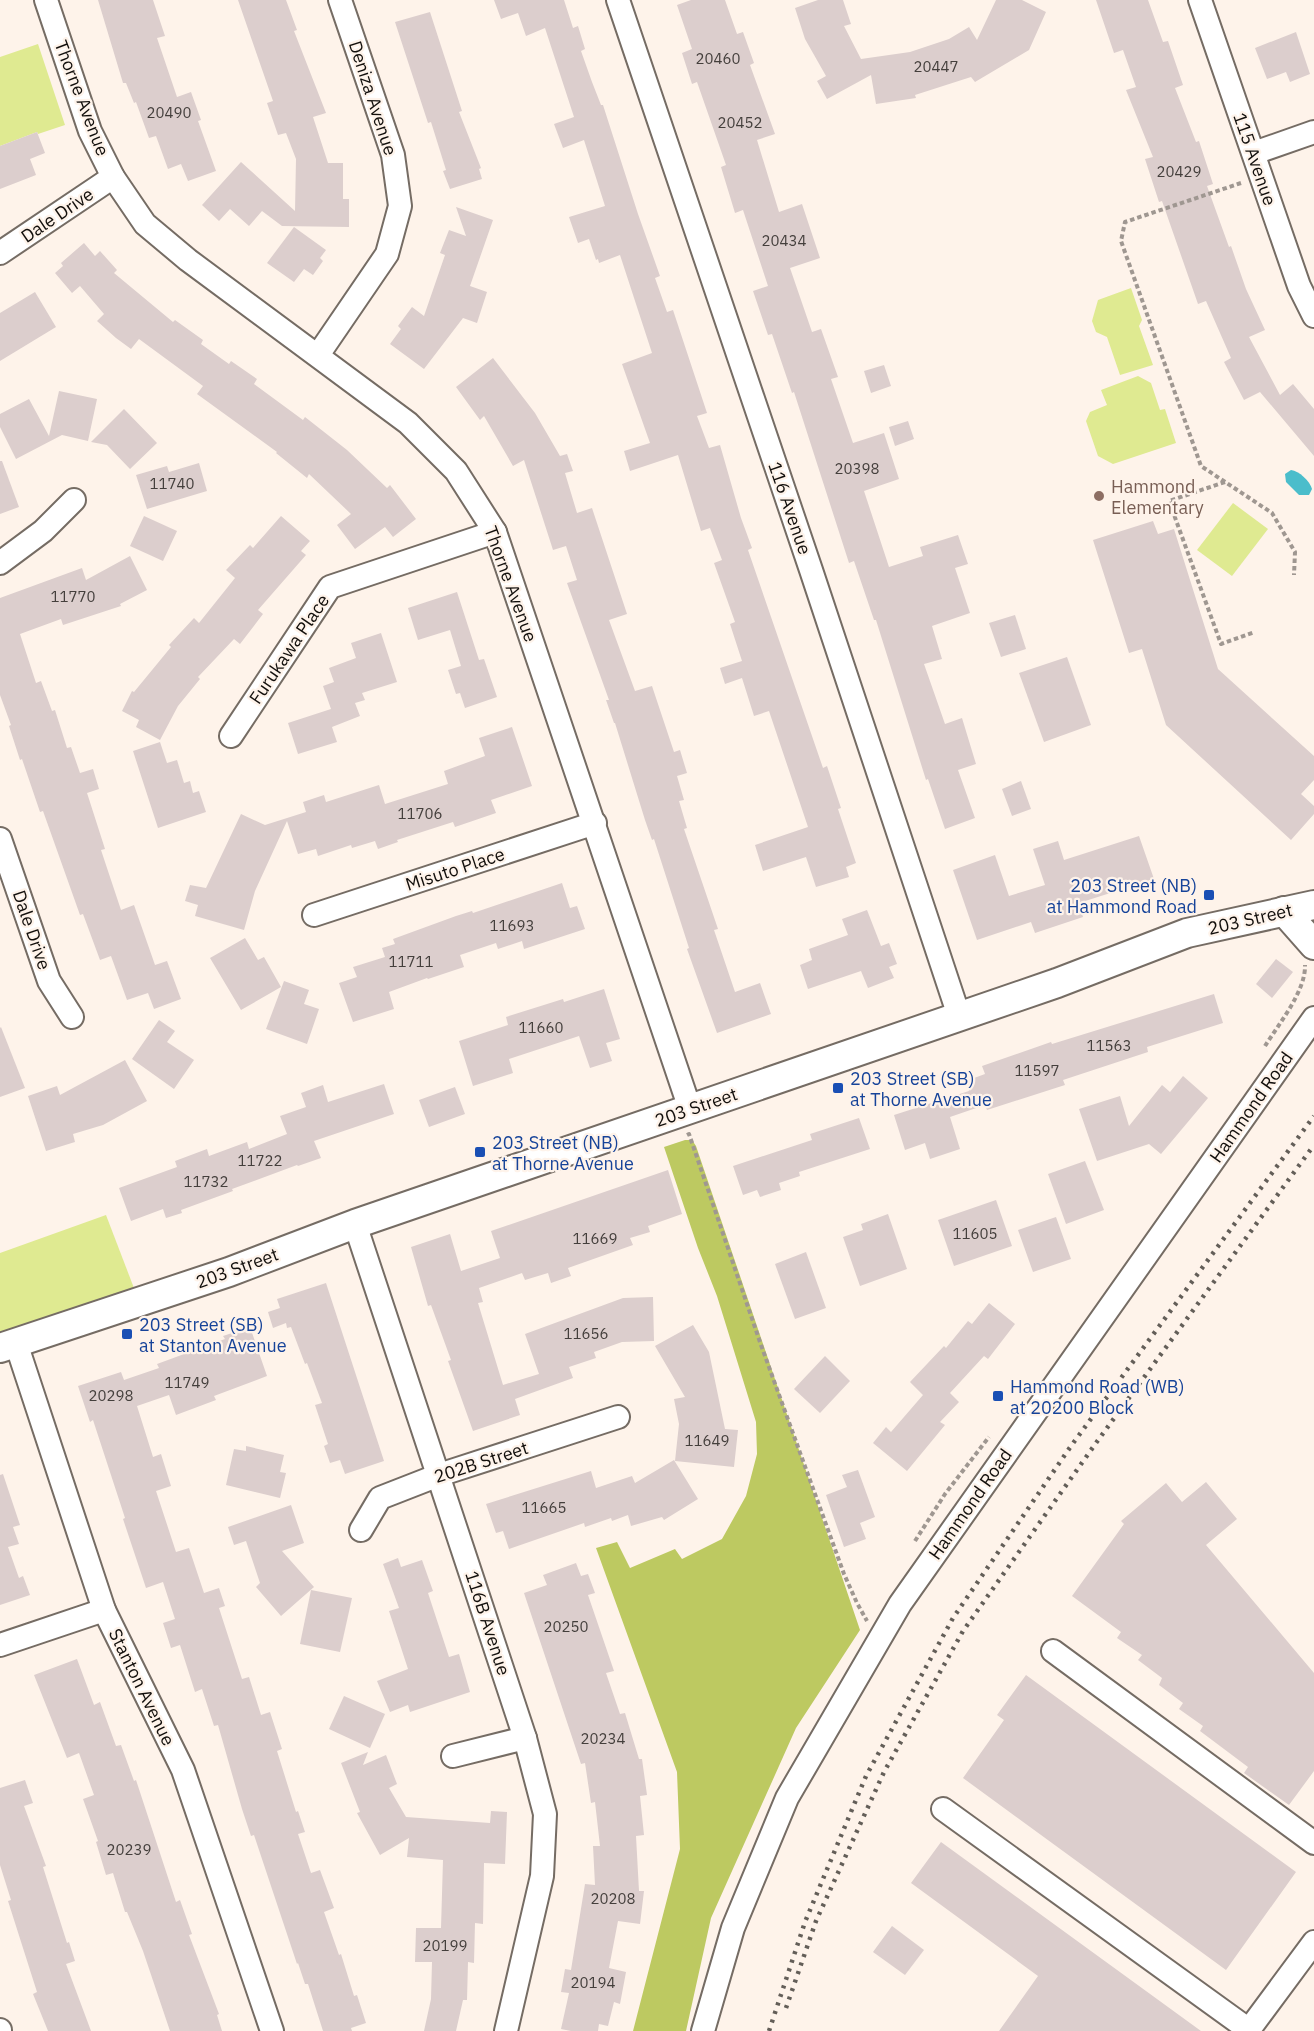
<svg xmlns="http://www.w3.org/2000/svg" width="1314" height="2031" viewBox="0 0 1314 2031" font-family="'IBM Plex Sans',sans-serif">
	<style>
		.green { fill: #dfea91 }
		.forest { fill: #bdc961 }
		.water { fill: #4bbdcb }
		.building { fill: #dccecd }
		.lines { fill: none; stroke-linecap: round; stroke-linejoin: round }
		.minor-casing { stroke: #756c64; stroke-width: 26 }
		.major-casing { stroke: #756c64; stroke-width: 32 }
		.path { stroke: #9f9791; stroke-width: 4; stroke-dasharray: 4.5 3; stroke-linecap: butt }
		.minor { stroke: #fff; stroke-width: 22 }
		.major { stroke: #fff; stroke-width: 28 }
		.rail { stroke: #635e58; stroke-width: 4.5; stroke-dasharray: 3 6; stroke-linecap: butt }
		.education-dot { fill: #8d6e63; stroke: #fef3ea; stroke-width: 2 }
		.transit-dot { fill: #1a4fb4; stroke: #fef3ea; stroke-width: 2 }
		.labels { text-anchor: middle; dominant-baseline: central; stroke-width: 4.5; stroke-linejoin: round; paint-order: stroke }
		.number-label { font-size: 15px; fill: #443f3c }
		.street-label { font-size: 18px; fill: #120f0c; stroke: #fef3ea }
		.education-label { font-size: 18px; fill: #785e54; stroke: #fef3ea; text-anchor: start }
		.transit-label { font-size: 18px; fill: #164399; stroke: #fef3ea; text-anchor: start }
	</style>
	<rect width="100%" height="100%" fill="#fef3ea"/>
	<g class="green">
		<path d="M38,44L65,125L38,134L37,132L0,146V57Z"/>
		<path d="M1131,288L1142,320L1139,326L1153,365L1120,375L1107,337L1096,332L1092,321L1098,300Z"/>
		<path d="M1138,376L1151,383L1160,410L1165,409L1176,443L1113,464L1098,456L1086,421L1090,412L1107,405L1101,390Z"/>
		<path d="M1233,503L1268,529L1232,576L1197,550Z"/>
		<path d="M106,1215L137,1296L0,1348V1253Z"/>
	</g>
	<path class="forest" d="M685,1140H692L696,1146L860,1630L796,1728L711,1918L686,2031H633L680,1849L677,1772L596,1548L617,1542L630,1568L675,1549L682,1559L722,1539L746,1496L757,1454L756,1422L717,1296L698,1248L664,1147Z"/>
	<path class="water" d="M1291,470C1299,471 1310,481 1312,489L1309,495H1299L1286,482L1285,474Z"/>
	<g class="building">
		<path d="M98,0H153L165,36L157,38L177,97L191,92L201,120L198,121L216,171L188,181L181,164L168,169L156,136L149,138L136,102L134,103L126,83H123Z"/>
		<path d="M238,0H286L297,30L294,31L326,113L313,117L328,163H343V199H349V227L282,226L262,211L249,226L230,209L219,221L202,205L241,162L295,211L296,159L286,133L278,135L267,103L273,101Z"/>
		<path d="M494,0H564L573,28L578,26L585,49L581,51L592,82L601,105H603L638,214L660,276L655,278L667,312L673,310L707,413L697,416L709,448L720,445L741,518L752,548L748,550L823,768L827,766L841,808L838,809L856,863L846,867L849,877L816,887L806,857L763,871L755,845L808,827L769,711L754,716L742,678L725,684L720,668L742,661L730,624L735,622L714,563L722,560L710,528L701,531L678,455L630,471L624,451L650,443L622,364L652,353L620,255L599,263L598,259L596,260L589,239L578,243L569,217L605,206L584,140L563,148L554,124L574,117L545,28L526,36L518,13L501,19Z"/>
		<path d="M691,0H725L737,34L743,32L754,63L750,65L775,134L757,140L779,212L802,204L820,258L790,268L812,332L821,329L838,377L831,379L853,443L884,433L899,479L864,491L889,567L923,556L920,547L958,535L968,564L955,568L970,613L932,626L942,659L924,664L945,724L962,718L976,764L958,770L975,818L945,829L928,779L926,780L876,620H874L854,561L849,563L794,392L792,393L772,334L768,335L753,291L768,286L743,210L735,213L721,167L726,165L697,82L692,84L682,53L692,49L677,5Z"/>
		<path d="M818,0H843L851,24L844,26L861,59L910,52L949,39L969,27L977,40L996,0H1022L1046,12L1029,50L975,82L971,77L915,95L916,98L876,104L871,75L827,99L817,81L826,76L805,39L795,8Z"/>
		<path d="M1096,0H1148L1163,42L1168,41L1183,85L1175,88L1196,142L1199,141L1213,184L1207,186L1229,247L1231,246L1246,289L1265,330L1249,337L1280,395L1293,384L1314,409V456L1260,392L1244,400L1224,362L1231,358L1206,301L1198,304L1162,201L1159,202L1145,159L1153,157L1126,90L1136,87L1123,50L1114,53Z"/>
		<path d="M430,12L462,111L459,112L481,168L479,169L482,179L450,189L443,171L446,170L431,122L428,123L395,22Z"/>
		<path d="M1296,32L1310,74L1290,82L1286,72L1267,79L1255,48Z"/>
		<path d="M37,132L45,153L30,159L36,175L0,189V146Z"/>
		<path d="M456,207L493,220L470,286L487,292L477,323L463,318L424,369L390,344L401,329L398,326L412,307L424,316L445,255L440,253L449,230L466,236Z"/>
		<path d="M294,227L326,250L320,258L323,261L313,275L304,269L294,282L267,263Z"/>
		<path d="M84,243L95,256L100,251L117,270L114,273L173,322L175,320L203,340L201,344L229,364L231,361L257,379L254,384L303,420L305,417L347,450L387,488L390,485L416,519L393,537L385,527L355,549L337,525L351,514L309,474L307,478L276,453L277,452L197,394L203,386L139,339L131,349L116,338L97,321L104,314L80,286L72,293L55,273L63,266L61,263Z"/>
		<path d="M35,292L56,327L0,361V313Z"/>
		<path d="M493,358L535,413L560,456L567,454L573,471L565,473L577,513L592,508L627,614L609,620L635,691L652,686L674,752L680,750L687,773L677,776L684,800L679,801L687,828L684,829L718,929L714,930L735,992L760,983L771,1014L717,1033L687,949L689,948L654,839L652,840L645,820L615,723H614L606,700H609L567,583L577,580L566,546L553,550L524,460L513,466L484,416L480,420L456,387Z"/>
		<path d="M884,365L891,386L871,393L864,371Z"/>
		<path d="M59,391L97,399L88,441L62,435L16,459L0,427V414L29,399L49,436Z"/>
		<path d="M124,409L157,443L130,469L107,445L91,442Z"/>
		<path d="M908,421L914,439L895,446L889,427Z"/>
		<path d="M0,461H2L19,507L0,514Z"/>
		<path d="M199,463L207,491L147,509L136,475L167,466L169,472Z"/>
		<path d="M144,516L177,531L163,561L130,546Z"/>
		<path d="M281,516L310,541L301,551L306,555L258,610L263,614L240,644L234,639L198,677L200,679L178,706L160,740L136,727L139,720L122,711L132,691L134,692L171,647L169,645L194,618L199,623L235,578L226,570L250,545L253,548Z"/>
		<path d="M1153,521L1158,534L1174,529L1218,669L1314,756V780L1301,794L1314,806V814L1291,840L1166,725L1142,649L1129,653L1093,540Z"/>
		<path d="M130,556L147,590L120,604L121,606L63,625L61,619L20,634L36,683L41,681L52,711L55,710L67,748L71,747L80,773L93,769L99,789L87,793L88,796L105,849L101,850L121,910L134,905L155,965L167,961L181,999L154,1009L148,993L127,1000L111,956L100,960L83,914L80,915L43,811L40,812L22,759L20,760L9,726L11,725L0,695V598L82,568L86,580Z"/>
		<path d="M457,592L479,660L484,659L497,697L465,708L460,693L456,694L448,670L461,666L450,630L418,640L408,608Z"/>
		<path d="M1015,615L1026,649L1001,657L989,623Z"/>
		<path d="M381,633L397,682L362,693L365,700L355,703L360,716L332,727L337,742L298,754L288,723L331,709L323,686L334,682L329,668L356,658L351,643Z"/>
		<path d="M1067,657L1091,725L1044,742L1019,673Z"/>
		<path d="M512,727L532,786L491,800L496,813L455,827L453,822L397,840L398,842L378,849L375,841L352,848L351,845L318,856L316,849L298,854L287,821L255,891L244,930L195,916L198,905L185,901L190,885L206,888L241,814L265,825L306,812L303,802L324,795L326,802L379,785L385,804L448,784L444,771L485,756L479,738Z"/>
		<path d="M160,742L167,763L177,760L184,783L190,781L193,793L199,791L206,812L158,828L133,751Z"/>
		<path d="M1021,781L1031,809L1012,816L1002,789Z"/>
		<path d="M1139,836L1154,879L1079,903L1083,917L1035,933L1031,922L977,940L953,870L995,855L1009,896L1045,885L1033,849L1058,841L1064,860Z"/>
		<path d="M562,883L570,908L577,906L585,929L524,949L522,941L498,949L496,943L460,955L464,967L428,979L427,978L389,992L394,1009L353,1022L339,983L357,977L353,967L385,957L382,948L395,944L393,939L456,916L472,911L473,913Z"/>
		<path d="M867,910L881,946L889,943L897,964L889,967L894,978L868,988L861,971L808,989L800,965L812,960L809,949L848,935L842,919Z"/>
		<path d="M245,938L258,960L264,957L281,987L241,1010L210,958Z"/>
		<path d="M1276,959L1293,972L1272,998L1256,984Z"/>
		<path d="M284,981L309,990L304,1004L319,1009L307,1044L266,1029Z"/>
		<path d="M604,989L620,1039L606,1043L612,1061L590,1068L579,1036L509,1059L513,1073L473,1086L459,1041L508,1025L506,1017L563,999L564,1002Z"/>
		<path d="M1214,994L1223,1023L1147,1047L1148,1052L1063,1080L1065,1085L987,1110L985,1105L950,1117L960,1149L930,1159L925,1143L905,1150L894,1115L969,1091L966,1081L985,1074L982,1066L1051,1042L1052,1044Z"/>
		<path d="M159,1020L175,1031L167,1042L194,1060L174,1089L132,1059Z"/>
		<path d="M1,1027L25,1088L0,1097V1028Z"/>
		<path d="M125,1060L147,1101L103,1125L73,1134L75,1142L46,1151L28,1096L57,1086L60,1095Z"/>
		<path d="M1183,1076L1208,1098L1161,1154L1149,1144L1097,1161L1079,1109L1120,1096L1129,1126L1162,1085L1170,1092Z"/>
		<path d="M384,1084L394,1114L314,1141L321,1158L298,1166L297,1165L232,1189L233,1191L181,1210L182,1213L166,1218L163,1209L131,1221L119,1188L177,1167L175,1161L207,1149L209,1156L247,1142L249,1149L287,1134L280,1116L306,1107L301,1093L323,1085L328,1102Z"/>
		<path d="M455,1087L465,1114L429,1127L419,1100Z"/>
		<path d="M859,1118L870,1149L799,1172L800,1176L779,1183L781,1190L760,1197L757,1190L743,1195L733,1166L812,1140L810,1134Z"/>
		<path d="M1085,1161L1104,1210L1066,1224L1048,1174Z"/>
		<path d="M668,1170L682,1214L648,1226L650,1232L630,1238L633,1245L568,1268L571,1276L551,1283L548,1273L525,1280L522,1273L479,1288L483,1302L478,1303L503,1385L539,1374L525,1334L623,1298L653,1297L654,1341L622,1342L594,1352L596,1358L569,1367L573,1378L515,1399L520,1415L473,1431L448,1361L451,1360L431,1305L428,1306L411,1247L450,1234L461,1271L500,1258L491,1231Z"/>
		<path d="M996,1200L1012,1246L954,1266L938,1220Z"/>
		<path d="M888,1214L907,1269L860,1286L843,1237L863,1230L861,1224Z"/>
		<path d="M1056,1217L1071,1259L1033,1272L1018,1230Z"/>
		<path d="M806,1252L826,1308L795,1319L775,1264Z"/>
		<path d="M326,1283L384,1461L345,1474L340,1460L330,1463L324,1446L328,1444L315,1405L322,1403L307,1363L305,1364L291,1327L287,1328L286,1323L273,1328L268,1312L280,1308L277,1299Z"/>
		<path d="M989,1303L1015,1324L988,1359L984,1356L950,1393L959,1402L940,1422L945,1425L907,1471L873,1443L886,1427L891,1432L923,1395L910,1382L944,1346L946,1348L968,1321L972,1324Z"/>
		<path d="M693,1325L709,1352L725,1429L738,1430L734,1467L675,1461L679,1424L674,1399L685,1397L655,1346Z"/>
		<path d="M250,1327L267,1376L214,1396L216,1400L176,1415L169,1395L137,1406L153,1457L161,1454L171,1486L156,1491L176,1552L189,1548L204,1593L219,1588L225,1606L219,1608L242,1679L249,1677L261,1715L270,1712L282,1749L277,1751L296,1812L298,1811L305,1832L298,1834L311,1873L320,1870L334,1908L324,1912L339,1955L341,1954L354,1996L357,1995L366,2023L351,2028L352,2031H323L308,1984H305L298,1963L297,1964L254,1835L251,1836L242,1809L218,1725L214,1726L202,1689L195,1692L180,1645L171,1648L163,1623L175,1619L163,1582L146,1588L123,1519L125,1518L93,1420L90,1422L78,1386L121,1372L124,1380L159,1368L157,1364L225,1339L223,1336Z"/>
		<path d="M825,1356L850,1381L820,1413L794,1389Z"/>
		<path d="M246,1446L284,1455L280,1472L286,1473L280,1498L226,1485L234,1449L246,1451Z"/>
		<path d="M674,1460L698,1499L664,1520L662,1517L631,1526L628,1515L612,1521L611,1518L585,1527L584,1523L509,1549L503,1531L496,1533L486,1504L591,1471L596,1488L632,1476L635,1483Z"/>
		<path d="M858,1470L875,1517L860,1523L866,1539L844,1547L826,1495L847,1487L842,1475Z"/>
		<path d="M3,1474L20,1525L13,1527L19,1544L8,1547L19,1578L23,1576L30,1595L0,1605V1475Z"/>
		<path d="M1206,1482L1237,1519L1206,1545L1314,1673V1771L1289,1805L1244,1773L1248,1767L1200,1731L1203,1726L1179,1709L1183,1703L1159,1685L1162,1678L1138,1660L1142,1655L1117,1638L1121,1632L1072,1596L1124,1524L1121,1521L1166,1483L1182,1502Z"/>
		<path d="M291,1505L304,1543L282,1551L314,1587L281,1616L256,1587L260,1583L246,1541L234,1545L228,1527Z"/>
		<path d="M398,1558L401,1567L422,1560L433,1591L428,1593L449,1657L459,1654L470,1692L410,1712L408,1705L390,1712L377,1681L408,1669L389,1611L399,1608L383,1564Z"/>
		<path d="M576,1563L581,1576L588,1574L595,1593L588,1595L614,1671L606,1673L620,1714L625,1713L639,1759H642L647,1795L640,1796L644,1835L636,1836L639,1891H644L640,1924L618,1921L609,1968L626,1972L620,2004L614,2002L608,2026L599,2024L598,2031H571L561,2029L569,1993L561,1992L565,1969L571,1970L585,1884L595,1885L593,1846H600L595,1802L591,1803L585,1763L581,1764L524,1593L547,1585L543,1575Z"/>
		<path d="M311,1590L352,1598L340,1652L300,1644Z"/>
		<path d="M77,1659L94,1705L100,1702L116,1746L121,1745L134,1781L136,1780L176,1902L180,1900L192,1934L189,1935L219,2014L217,2015L222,2031H170L143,1951L127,1912H125L113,1873L106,1875L96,1842L98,1841L83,1799L94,1795L79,1753L67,1758L34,1675Z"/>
		<path d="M1026,1675L1296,1872L1226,1970L963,1778L1004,1720L997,1715Z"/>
		<path d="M344,1696L385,1714L370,1748L329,1729Z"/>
		<path d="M368,1752L363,1765L386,1755L397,1784L389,1788L406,1817L490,1823L491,1811L507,1812L505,1864L484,1863L483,1924L475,1923L474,1963L468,1962L467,2000H463L456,2031H424L431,1999L432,1962H415L416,1928H441L443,1860L407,1857L409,1838L380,1855L357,1813L360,1812L341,1763Z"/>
		<path d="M25,1780L33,1803L24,1806L46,1866L43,1867L67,1943L69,1942L75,1961L66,1964L91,2031H48L33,1994L37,1992L8,1901L11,1900L0,1865V1788Z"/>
		<path d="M941,1842L1201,2031H999L1038,1976L911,1883Z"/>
		<path d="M892,1926L924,1950L905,1975L873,1952Z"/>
	</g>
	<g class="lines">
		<g class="minor-casing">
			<g id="minor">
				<path d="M46,0L90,131L113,177L145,224L188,260L408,423L456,471L495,532L690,1109"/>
				<path d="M618,0L811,570L959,1016"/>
				<path d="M1200,0L1299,286L1314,316"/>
				<path d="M1254,153L1314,132"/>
				<path d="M0,253L113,177"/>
				<path d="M318,355L387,254L400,206L393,155L340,0"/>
				<path d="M0,563L43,531L74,500"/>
				<path d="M231,736L330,587L495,532"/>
				<path d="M0,839L49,981L72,1017"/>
				<path d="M314,915L595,823"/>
				<path d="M355,1224L525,1738L545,1814L542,1876L506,2031"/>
				<path d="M16,1343L104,1610L183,1770L272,2031"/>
				<path d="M361,1530L380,1498L439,1475L618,1417"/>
				<path d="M0,1645L104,1610"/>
				<path d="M1053,1651L1314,1843"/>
				<path d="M453,1756L525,1738"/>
				<path d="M943,1809L1249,2030"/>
				<path d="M0,2030V2031"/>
				<path d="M703,2031L733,1928L787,1798L900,1604L1314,1018"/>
				<path d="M1248,2031L1314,1942"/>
			</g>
		</g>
		<g class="major-casing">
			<g id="major">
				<path d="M1284,911L1314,945"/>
				<path d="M0,1348L229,1272L355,1224L1057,983L1187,933L1314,905"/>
			</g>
		</g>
		<g class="path">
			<path d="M1241,183L1125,222L1121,241L1201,466L1272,513L1295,552L1294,575"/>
			<path d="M1225,482L1169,501L1221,644L1255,632"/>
			<path d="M1265,1046C1278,1025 1306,991 1305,965"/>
			<path d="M687,1135L689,1134L761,1345L844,1574L857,1603L867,1621"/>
			<path d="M915,1541L945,1494L989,1437"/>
		</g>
		<use href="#minor" class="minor"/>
		<use href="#major" class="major"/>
		<g class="rail">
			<path d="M786,2008L816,1921L884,1772L963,1631L1096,1443L1314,1145"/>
			<path d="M769,2031L805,1922L866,1776L953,1618L1071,1446L1314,1116"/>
		</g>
	</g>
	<circle class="education-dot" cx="1099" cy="496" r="6"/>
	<g class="transit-dot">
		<rect x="1203" y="889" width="12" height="12" rx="3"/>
		<rect x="832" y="1082" width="12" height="12" rx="3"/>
		<rect x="474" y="1146" width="12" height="12" rx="3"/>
		<rect x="121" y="1328" width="12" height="12" rx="3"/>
		<rect x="992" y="1390" width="12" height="12" rx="3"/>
	</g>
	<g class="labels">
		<g class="number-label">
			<text x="718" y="58">20460</text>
			<text x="936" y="66">20447</text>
			<text x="169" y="112">20490</text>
			<text x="740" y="122">20452</text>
			<text x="1179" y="171">20429</text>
			<text x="784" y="240">20434</text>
			<text x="857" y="468">20398</text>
			<text x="172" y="483">11740</text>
			<text x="73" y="596">11770</text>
			<text x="420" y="813">11706</text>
			<text x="512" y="925">11693</text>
			<text x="411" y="961">11711</text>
			<text x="541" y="1027">11660</text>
			<text x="1109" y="1045">11563</text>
			<text x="1037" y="1070">11597</text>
			<text x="260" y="1160">11722</text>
			<text x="206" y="1181">11732</text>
			<text x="975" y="1233">11605</text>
			<text x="595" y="1238">11669</text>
			<text x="586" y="1333">11656</text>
			<text x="187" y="1382">11749</text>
			<text x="111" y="1395">20298</text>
			<text x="707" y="1440">11649</text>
			<text x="544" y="1507">11665</text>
			<text x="566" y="1626">20250</text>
			<text x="603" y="1738">20234</text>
			<text x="129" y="1849">20239</text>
			<text x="613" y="1898">20208</text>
			<text x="445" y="1945">20199</text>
			<text x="593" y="1982">20194</text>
		</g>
		<g class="street-label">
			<text transform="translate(82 98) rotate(69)">Thorne Avenue</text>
			<text transform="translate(373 98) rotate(72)">Deniza Avenue</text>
			<text transform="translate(1255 159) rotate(71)">115 Avenue</text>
			<text transform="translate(57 215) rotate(-34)">Dale Drive</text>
			<text transform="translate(790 508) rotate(71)">116 Avenue</text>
			<text transform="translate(511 584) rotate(70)">Thorne Avenue</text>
			<text transform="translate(289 649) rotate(-56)">Furukawa Place</text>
			<text transform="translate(455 869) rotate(-18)">Misuto Place</text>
			<text transform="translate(1250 919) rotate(-13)">203 Street</text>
			<text transform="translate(32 930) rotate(71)">Dale Drive</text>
			<text transform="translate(696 1107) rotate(-19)">203 Street</text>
			<text transform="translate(1251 1107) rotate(-55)">Hammond Road</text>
			<text transform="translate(237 1268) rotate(-20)">203 Street</text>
			<text transform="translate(481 1462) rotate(-18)">202B Street</text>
			<text transform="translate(970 1504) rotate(-55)">Hammond Road</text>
			<text transform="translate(488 1623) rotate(72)">116B Avenue</text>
			<text transform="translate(142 1687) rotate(64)">Stanton Avenue</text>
		</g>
		<g class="education-label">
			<text x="1111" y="486">Hammond<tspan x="1111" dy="21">Elementary</tspan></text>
		</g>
		<g class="transit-label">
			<text x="1197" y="885" text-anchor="end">203 Street (NB)<tspan x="1197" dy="21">at Hammond Road</tspan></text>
			<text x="850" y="1078">203 Street (SB)<tspan x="850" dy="21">at Thorne Avenue</tspan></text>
			<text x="492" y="1142">203 Street (NB)<tspan x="492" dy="21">at Thorne Avenue</tspan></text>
			<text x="139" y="1324">203 Street (SB)<tspan x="139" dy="21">at Stanton Avenue</tspan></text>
			<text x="1010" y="1386">Hammond Road (WB)<tspan x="1010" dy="21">at 20200 Block</tspan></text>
		</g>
	</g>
</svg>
